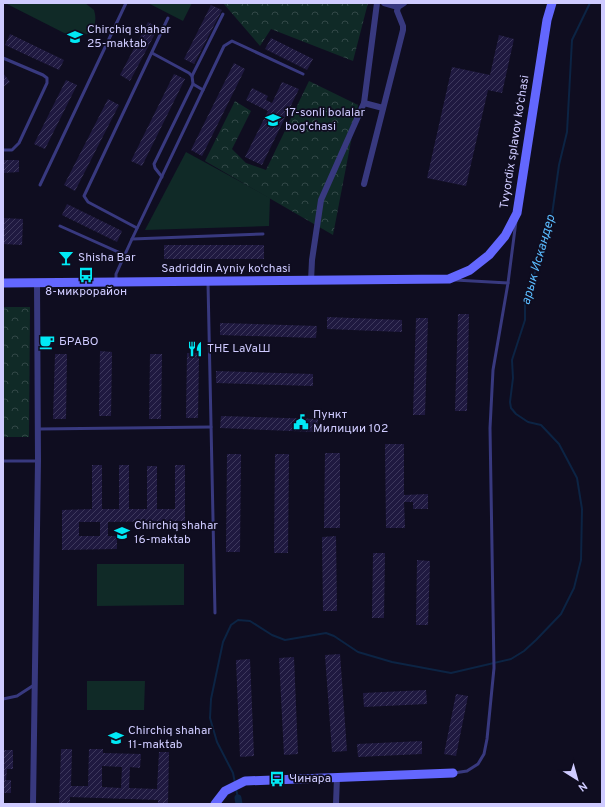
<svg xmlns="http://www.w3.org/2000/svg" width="605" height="807" viewBox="0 0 605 807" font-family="Overpass,sans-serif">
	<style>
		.green { fill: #102a27 }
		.forest { fill: url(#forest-crowns) }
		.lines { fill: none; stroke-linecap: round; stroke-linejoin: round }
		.stream { stroke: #0c2444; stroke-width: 2 }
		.canal { stroke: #0c2444; stroke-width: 7 }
		.building { fill: url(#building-hatch); fill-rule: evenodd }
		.lane { stroke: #38397f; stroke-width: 3 }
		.street { stroke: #38397f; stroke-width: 6 }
		.secondary { stroke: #6367fe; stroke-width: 9 }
		.labels { text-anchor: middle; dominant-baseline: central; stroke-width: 3.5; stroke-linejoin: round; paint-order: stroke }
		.poi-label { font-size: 12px; fill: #cfcbff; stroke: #0f0d20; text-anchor: start }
		.street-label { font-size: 12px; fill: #cfcbff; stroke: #0f0d20 }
		.water-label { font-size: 13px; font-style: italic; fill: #5abbfe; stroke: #0f0d20 }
	</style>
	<defs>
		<pattern id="forest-crowns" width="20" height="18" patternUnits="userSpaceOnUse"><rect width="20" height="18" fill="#102a27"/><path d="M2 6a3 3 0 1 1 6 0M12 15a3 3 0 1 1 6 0" fill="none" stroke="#324847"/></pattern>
		<pattern id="building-hatch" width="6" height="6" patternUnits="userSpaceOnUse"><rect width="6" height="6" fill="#1f1940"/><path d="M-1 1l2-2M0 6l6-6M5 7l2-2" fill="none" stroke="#3e395d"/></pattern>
	</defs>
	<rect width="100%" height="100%" fill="#0f0d20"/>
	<g class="green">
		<path d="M5,3H85L94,10C99,26 90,37 74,38Z"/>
		<path d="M148,3H192L183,21Z"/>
		<path d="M186,152L270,198L269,226L145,230Z"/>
		<path d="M97,564H184V605L97,606Z"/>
		<path d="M87,681H145L144,710H87Z"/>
	</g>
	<g class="forest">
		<path d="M223,3H368L353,61L271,29L260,46Z"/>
		<path d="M309,81L358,105L333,235L205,161L235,101L251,111L232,149L246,163L266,170Z"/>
		<path d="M3,307H30L29,437H3Z"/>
	</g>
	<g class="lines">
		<g class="stream">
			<path d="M235,783L233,773L217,742L210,718L211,699L223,642L231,625L238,620L250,621L272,635L285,640L326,633L334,636L358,652L392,662L451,673L511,659L524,651L536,640L561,614L574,588L581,560L582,509L577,478L559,444L541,425L528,422L516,414L511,408L510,402L513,378L512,360L525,320V301L550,229L559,165L567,132L572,40L590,3"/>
			<path d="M236,789L238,798"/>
		</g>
		<path class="canal" d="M238,798L239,804"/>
	</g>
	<g class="building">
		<path d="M211,5L222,10L194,64L184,59Z"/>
		<path d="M148,22L158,28L130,81L120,75Z"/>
		<path d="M10,34L64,60L59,70L5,45Z"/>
		<path d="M499,35L514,39L502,93L488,90L466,186L427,178L452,67L490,75Z"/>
		<path d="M271,38L313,59L307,70L265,49Z"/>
		<path d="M234,63L245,69L202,156L191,150Z"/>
		<path d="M3,73L10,82L3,87Z"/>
		<path d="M174,74L185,79L142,166L131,161Z"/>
		<path d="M66,80L77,85L45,149L34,144Z"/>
		<path d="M282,82L299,89L262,165L245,157L268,111L246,100L252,88L268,96L266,100L272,103Z"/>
		<path d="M108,99L119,105L75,191L64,185Z"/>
		<path d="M3,160H19V172L3,173Z"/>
		<path d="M67,204L122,231L117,242L62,215Z"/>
		<path d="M3,218L23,219L22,245L3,244Z"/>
		<rect x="164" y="245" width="100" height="14"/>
		<path d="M458,314H469L467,411H455Z"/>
		<path d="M327,317L402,320V332L327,329Z"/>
		<path d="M416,318H428L425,415H413Z"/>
		<path d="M220,323L317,326L316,338L220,335Z"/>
		<path d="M100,351L112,352L111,416H99Z"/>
		<path d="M187,353H199L198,418H186Z"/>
		<path d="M55,354H67L66,419H53Z"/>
		<path d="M150,354H162L161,419H149Z"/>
		<path d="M216,371L313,374V386L216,383Z"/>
		<path d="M221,416L318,419L317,432L220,428Z"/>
		<path d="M385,444H404V495L428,494V509H413V502H404L405,528H386Z"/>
		<path d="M325,453H340V528H324Z"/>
		<path d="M227,454H241L240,552H226Z"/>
		<path d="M275,454H289L288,553H274Z"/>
		<path d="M92,465H102V509H119V465H129V509H147V466H157V509H175V465H185V521L108,522V536H117V549L62,550V510L92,509ZM79,522H100V536H79Z"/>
		<path d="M336,536L337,611H323L322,537Z"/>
		<path d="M373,553H385L384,618H372Z"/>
		<path d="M417,560L430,561L428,625H416Z"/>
		<path d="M340,654L347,751L332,752L325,655Z"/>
		<path d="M294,657L298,754L284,755L279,658Z"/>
		<path d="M250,659L254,756L240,757L236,660Z"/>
		<path d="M426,690L427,704L364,707L363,693Z"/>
		<path d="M456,694L468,696L456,756L444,754Z"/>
		<path d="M422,741V754L358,757L357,744Z"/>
		<path d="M61,749H72L71,786H88L89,749H103V753L141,754L140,768L130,767L129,788L157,789L159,752H169L168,804H158V800L70,797V804H59ZM102,766L122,767L121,788L102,787Z"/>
		<path d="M3,750H13V769H7L6,780H11V793H3Z"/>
	</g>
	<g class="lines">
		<g class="lane">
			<path d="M152,53L189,73L192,76L193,84L203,90"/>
			<path d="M3,58L43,75L47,78V83L19,143L12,150H3"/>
			<path d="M192,76L223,14"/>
			<path d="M162,177L155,168L154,164L193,84"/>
			<path d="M40,185L126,3"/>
			<path d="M60,226L125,255"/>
			<path d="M137,228L88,202L84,196L168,18"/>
			<path d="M132,239L263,234"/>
			<path d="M116,280V274L132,239L224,46L232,41L303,74"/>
			<path d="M208,283L215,613"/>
			<path d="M508,283L516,221"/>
			<path d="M38,429L211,427"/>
			<path d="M3,461H38"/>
			<path d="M3,699L17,696L34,685"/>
			<path d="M454,773L467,771L478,764L484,754L487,739L494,668L490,428L493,370L508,283L455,280"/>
		</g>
		<g class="street">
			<path d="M384,3L398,7"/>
			<path d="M364,103L383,108"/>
			<path d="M364,184L403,30V26L397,11L398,7L404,3"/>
			<path d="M311,281L312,260L321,200L364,103L377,3"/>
			<path d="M33,804L38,461L37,282"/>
			<path d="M336,804L337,777"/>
		</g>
		<g class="secondary">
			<path d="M3,283L449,279L470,270L489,255L505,236L517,213L547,20L552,3"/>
			<path d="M215,804L225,791L245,781L453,773"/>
		</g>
	</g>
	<defs>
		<g id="school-bare" transform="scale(1.2)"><path d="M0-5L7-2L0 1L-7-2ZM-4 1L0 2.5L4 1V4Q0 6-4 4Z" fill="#01e9f5" stroke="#0f0d20" stroke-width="2.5" paint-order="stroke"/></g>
		<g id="bar-bare" transform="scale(1.2)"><path d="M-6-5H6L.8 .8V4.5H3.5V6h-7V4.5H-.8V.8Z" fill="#01e9f5" stroke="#0f0d20" stroke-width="2.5" paint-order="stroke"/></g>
		<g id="bus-bare" transform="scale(1.2)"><path d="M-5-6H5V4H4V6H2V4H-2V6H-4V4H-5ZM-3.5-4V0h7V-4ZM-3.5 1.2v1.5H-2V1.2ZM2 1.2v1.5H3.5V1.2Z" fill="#01e9f5" stroke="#0f0d20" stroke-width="2.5" paint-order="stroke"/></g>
		<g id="cafe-bare" transform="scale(1.2)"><path d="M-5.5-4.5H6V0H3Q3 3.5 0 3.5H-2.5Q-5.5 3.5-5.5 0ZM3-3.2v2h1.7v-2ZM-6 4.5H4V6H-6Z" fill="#01e9f5" stroke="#0f0d20" stroke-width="2.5" paint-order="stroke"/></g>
		<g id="restaurant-bare" transform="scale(1.2)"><path d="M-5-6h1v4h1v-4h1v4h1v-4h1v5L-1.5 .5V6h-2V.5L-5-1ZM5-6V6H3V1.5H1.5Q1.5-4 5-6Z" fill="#01e9f5" stroke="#0f0d20" stroke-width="2.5" paint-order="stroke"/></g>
		<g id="civic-bare" transform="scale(1.2)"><path d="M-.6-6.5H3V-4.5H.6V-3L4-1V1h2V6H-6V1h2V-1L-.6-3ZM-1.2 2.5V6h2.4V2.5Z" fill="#01e9f5" stroke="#0f0d20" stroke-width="2.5" paint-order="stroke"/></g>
	</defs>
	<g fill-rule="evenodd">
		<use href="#school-bare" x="75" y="37"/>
		<use href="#school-bare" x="273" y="120"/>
		<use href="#bar-bare" x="66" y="258"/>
		<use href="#bus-bare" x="86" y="275"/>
		<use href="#cafe-bare" x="47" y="342"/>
		<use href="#restaurant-bare" x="195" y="349"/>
		<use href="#civic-bare" x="301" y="422"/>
		<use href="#school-bare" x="122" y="533"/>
		<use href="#school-bare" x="116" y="738"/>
		<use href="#bus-bare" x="277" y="779"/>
	</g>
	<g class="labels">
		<g class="poi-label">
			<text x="87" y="30">Chirchiq shahar<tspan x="87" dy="14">25-maktab</tspan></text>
			<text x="285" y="113">17-sonli bolalar<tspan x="285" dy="14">bog'chasi</tspan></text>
			<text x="78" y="258">Shisha Bar</text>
			<text x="86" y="292" text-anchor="middle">8-микрорайон</text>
			<text x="59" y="342">БРАВО</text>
			<text x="207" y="349">THE LaVaШ</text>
			<text x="313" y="415">Пункт<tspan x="313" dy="14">Милиции 102</tspan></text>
			<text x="134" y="526">Chirchiq shahar<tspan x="134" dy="14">16-maktab</tspan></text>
			<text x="128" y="731">Chirchiq shahar<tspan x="128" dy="14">11-maktab</tspan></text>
			<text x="289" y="779">Чинара</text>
		</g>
		<g class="street-label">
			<text transform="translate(515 142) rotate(-81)">Tvyordix splavov ko‘chasi</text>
			<text x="226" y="269">Sadriddin Ayniy ko‘chasi</text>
		</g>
		<g class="water-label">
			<text transform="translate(539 260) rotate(-74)">арык Искандер</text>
		</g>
	</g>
	<rect width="605" height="807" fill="none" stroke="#cfcbff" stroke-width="8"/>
	<g transform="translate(577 779) rotate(143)" stroke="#0f0d20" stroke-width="3" paint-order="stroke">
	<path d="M0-3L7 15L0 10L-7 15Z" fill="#cfcbff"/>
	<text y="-6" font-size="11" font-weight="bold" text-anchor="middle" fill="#cfcbff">N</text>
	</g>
</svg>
